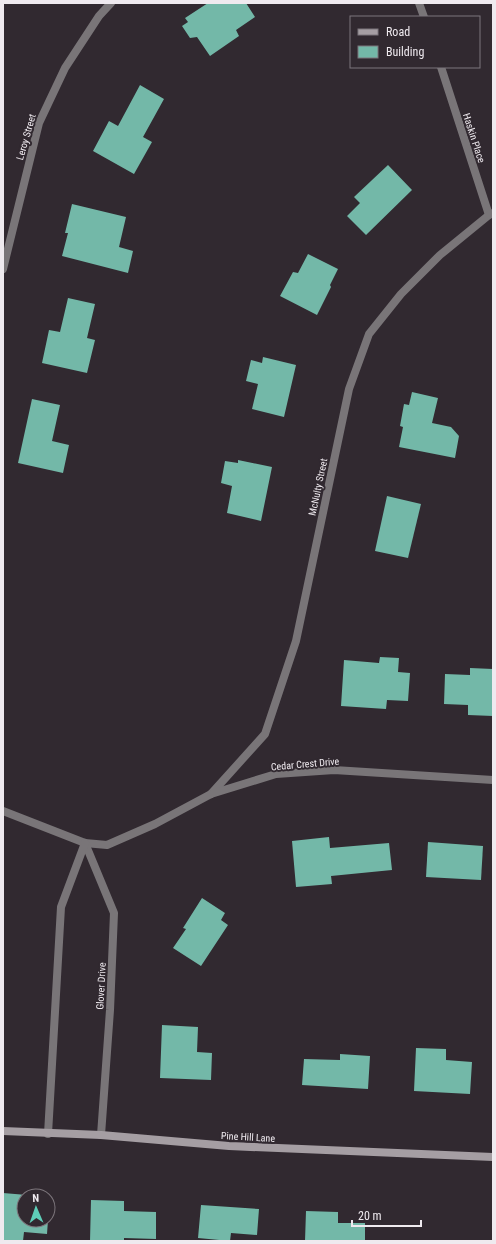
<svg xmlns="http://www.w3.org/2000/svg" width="496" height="1244" viewBox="0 0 496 1244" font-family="'Roboto Condensed',sans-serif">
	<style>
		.building { fill: #73b8a8 }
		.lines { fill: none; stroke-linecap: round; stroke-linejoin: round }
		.street { stroke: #797578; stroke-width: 8 }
		.secondary { stroke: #a59ea3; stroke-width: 8 }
		.labels { text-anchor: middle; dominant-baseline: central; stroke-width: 4; stroke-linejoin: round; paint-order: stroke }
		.street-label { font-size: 10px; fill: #efeaef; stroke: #312930 }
	</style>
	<rect width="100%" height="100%" fill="#312930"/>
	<g class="building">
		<path d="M208,3H246L255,17L236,30L239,36L210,56L197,37L190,38L182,26L188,22L185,18Z"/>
		<path d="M140,85L164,99L143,137L152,142L134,174L93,151L109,121L118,126Z"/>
		<path d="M388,165L412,190L366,235L347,216L360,203L354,197Z"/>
		<path d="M72,204L126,217L119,247L133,251L128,273L62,256L68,233H65Z"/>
		<path d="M308,254L338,269L330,285L331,287L317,315L280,296L293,272L298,273Z"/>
		<path d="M68,298L95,304L87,338L95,340L87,373L42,363L49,330L60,332Z"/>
		<path d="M263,357L296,365L284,417L252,409L258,384L246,381L251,360L262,363Z"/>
		<path d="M412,392L438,398L432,423L451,427L459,436L455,458L399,447L403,427L400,426L404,404L409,405Z"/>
		<path d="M32,399L60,405L52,441L69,445L63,473L18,463Z"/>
		<path d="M238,460L272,467L261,521L227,513L232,486L221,483L225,461L238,463Z"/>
		<path d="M387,496L421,504L408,558L375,551Z"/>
		<path d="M380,657L399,658L398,672L410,673L408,701L387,700L386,709L341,706L344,660L379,663Z"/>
		<path d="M470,668L493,669V716L468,715V705L444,704L445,674L470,675Z"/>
		<path d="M329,837L330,848L389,843L392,870L331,876L332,884L296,887L292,841Z"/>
		<path d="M428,842L483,846L481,880L426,877Z"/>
		<path d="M202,898L225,913L221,920L228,925L201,966L173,948L186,929L183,928Z"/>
		<path d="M162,1025L198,1027L197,1052L212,1053L211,1080L160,1078Z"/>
		<path d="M416,1048L446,1049V1060L472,1062L470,1094L414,1091Z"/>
		<path d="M340,1054L370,1056L368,1089L302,1085L304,1059L340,1060Z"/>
		<path d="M3,1193L27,1195V1196H24V1220H48V1206H49L47,1234L24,1232L23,1241L3,1240Z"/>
		<path d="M91,1200L124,1201V1211L156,1212V1239L124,1238V1241H90Z"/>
		<path d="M201,1205L259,1209L257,1235L231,1233L230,1241L198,1238Z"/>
		<path d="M306,1211L338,1212V1223H365V1241H305Z"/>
	</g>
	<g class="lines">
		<g class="street">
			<path d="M419,3L424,17"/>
			<path d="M441,67L489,215"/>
			<path d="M3,269L39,123L65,68L99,16L111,3"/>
			<path d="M211,794L265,734L296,641L349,389L369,334L401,294L440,255L489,215L493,213"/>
			<path d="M3,811L85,843L107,845L155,824L211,794L276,774L334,770L493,780"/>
			<path d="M85,843L114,913L110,1010L101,1135"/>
			<path d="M48,1134L61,907L85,843"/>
		</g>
		<path class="secondary" d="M3,1131L101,1135L229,1146L493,1157"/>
	</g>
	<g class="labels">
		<g class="street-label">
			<text transform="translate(26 137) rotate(-74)">Leroy Street</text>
			<text transform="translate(474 138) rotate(72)">Haskin Place</text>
			<text transform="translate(318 487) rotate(-78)">McNulty Street</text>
			<text transform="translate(305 764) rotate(-5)">Cedar Crest Drive</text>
			<text transform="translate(101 986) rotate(-87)">Glover Drive</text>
			<text transform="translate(248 1137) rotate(3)">Pine Hill Lane</text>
		</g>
	</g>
	<rect width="496" height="1244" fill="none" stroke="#efeaef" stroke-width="8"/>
	<rect x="350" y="16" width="130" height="52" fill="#312930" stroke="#7d767c"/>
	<rect x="358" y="29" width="20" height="6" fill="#a59ea3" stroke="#7d767c"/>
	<text x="386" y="36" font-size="12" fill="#efeaef">Road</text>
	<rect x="358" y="46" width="20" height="12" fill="#73b8a8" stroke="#7d767c"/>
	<text x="386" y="56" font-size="12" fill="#efeaef">Building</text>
	<g transform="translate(36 1208) rotate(358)"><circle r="19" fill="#312930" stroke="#7d767c"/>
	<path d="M0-3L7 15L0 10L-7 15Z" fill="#5eceb8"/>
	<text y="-6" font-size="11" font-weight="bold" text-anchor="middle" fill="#efeaef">N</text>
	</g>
	<path d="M352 1220v6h69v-6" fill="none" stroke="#efeaef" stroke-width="2"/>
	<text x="358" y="1220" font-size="12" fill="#efeaef" stroke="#312930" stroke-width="3" paint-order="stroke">20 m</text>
</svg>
